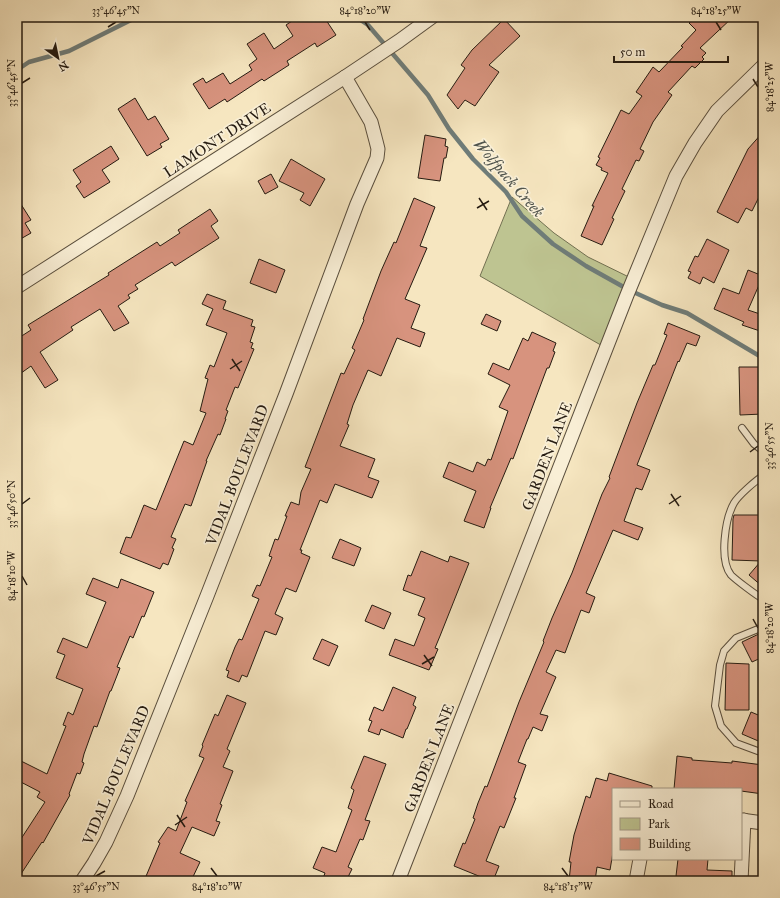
<svg xmlns="http://www.w3.org/2000/svg" width="780" height="898" viewBox="0 0 780 898" font-family="'IM FELL Great Primer',serif">
	<style>
		.green { fill: #bec491; stroke: #727051 }
		.lines { fill: none; stroke-linecap: round; stroke-linejoin: round }
		.stream { stroke: #6f7c78; stroke-width: 4.5 }
		.building { fill: #d7937e; stroke: #251b11 }
		.service-casing { stroke: #594e3d; stroke-width: 8 }
		.minor-casing { stroke: #594e3d; stroke-width: 15 }
		.service { stroke: #f9efd6; stroke-width: 6 }
		.minor { stroke: #f9efd6; stroke-width: 13 }
		.ticks { fill: none; stroke: #251b11; stroke-width: 1.5 }
		.labels { text-anchor: middle; dominant-baseline: central; stroke-width: 3.5; stroke-linejoin: round; paint-order: stroke }
		.street-label { font-size: 15px; fill: #251b11; stroke: #f9efd6 }
		.water-label { font-size: 16px; font-style: italic; fill: #50544d; stroke: #f9efd6 }
		.neatline { fill: none; stroke: #251b11; stroke-width: 1.5 }
		.ticks-label { font-size: 10px; text-anchor: middle; fill: #251b11 }
	</style>
	<rect width="100%" height="100%" fill="#f6e6c0"/>
	<filter id="stains"><feTurbulence type="fractalNoise" baseFrequency=".005" numOctaves="4"/><feColorMatrix values="0 0 0 0 .2 0 0 0 0 .09 0 0 0 0 .02 0 0 0 .5 -.17"/></filter>
	<radialGradient id="worn" r=".72"><stop offset=".6" stop-color="#630" stop-opacity="0"/><stop offset="1" stop-color="#630" stop-opacity=".3"/></radialGradient>
	<path class="green" d="M512,197L554,233L588,257L635,280L606,348L480,276Z"/>
	<g class="lines">
		<g class="stream">
			<path d="M356,17L368,25L428,95L449,129L473,159L506,192L522,216L553,244L586,266L629,290L662,305L687,313L763,358"/>
			<path d="M17,70L29,62L69,51L137,17"/>
		</g>
	</g>
	<g class="building">
		<path d="M298,17H324L336,35L317,47L315,43L287,61L289,65L264,81L262,79L227,102L225,99L209,109L193,84L203,78L206,83L223,73L230,84L252,70L249,65L257,59L247,44L264,33L274,49L293,36L286,25Z"/>
		<path d="M696,17H733L700,48L706,53L702,57L704,59L695,68L692,66L668,92L672,95L653,122L640,149L644,151L639,161L636,160L622,189L625,191L612,218L614,219L602,245L581,236L594,206H592L608,173L601,170L602,168L596,165L600,158L598,157L621,110L629,114L642,96L636,92L653,67L659,72L683,47L681,46L696,30L689,23Z"/>
		<path d="M504,19L520,36L489,65L499,72L475,106L465,100L458,109L447,95L465,68L461,65L472,50Z"/>
		<path d="M135,98L148,120L155,116L169,139L160,144L162,147L147,156L118,109Z"/>
		<path d="M763,132V189L752,211L746,208L738,223L717,212L748,149Z"/>
		<path d="M425,135L446,139L445,146L448,147L446,158H444L440,181L418,178Z"/>
		<path d="M111,146L119,159L102,170L110,182L84,198L76,186L81,182L73,170Z"/>
		<path d="M291,159L325,179L310,206L300,200L304,193L279,181Z"/>
		<path d="M271,174L278,187L265,194L258,181Z"/>
		<path d="M17,198L31,220L25,223L31,233L17,241Z"/>
		<path d="M414,198L435,207L420,246L427,248L405,299L420,305L411,328L425,333L420,347L397,338L381,376L368,370L353,405L347,424L349,425L340,446L375,459L368,477L379,481L372,498L335,484L327,503L320,500L300,550H302L301,553L310,557L296,592L286,588L275,614L283,618L276,635L265,631L247,677L242,675L239,682L227,677L229,671L226,670L235,647L239,639L242,640L259,599L252,596L257,585L260,586L272,557L269,556L275,539L278,540L287,516H285L291,502L299,505L301,492L311,469L305,467L341,373L344,374L355,350L352,348L364,320L363,319L381,271L394,242L396,243Z"/>
		<path d="M210,209L218,221L211,226L219,238L175,266L172,262L135,285L138,289L128,295L130,298L118,306L129,323L114,331L100,309L71,327L73,330L40,352L58,380L45,388L31,366L17,376V339L31,330L28,325L109,275L108,273L157,242L160,246L180,233L178,230Z"/>
		<path d="M707,239L729,250L714,283L703,277L700,284L688,278L691,272L688,271L695,256L698,257Z"/>
		<path d="M259,259L285,270L276,293L250,283Z"/>
		<path d="M748,270L763,276L748,310L763,315V332L742,325L744,322L714,309L723,288L739,294Z"/>
		<path d="M207,294L226,301L223,309L253,320L251,326L255,327L250,342L253,343L251,348L254,349L238,388L235,387L226,410L228,411L225,419H226L220,435L218,434L206,461H207L191,506L185,504L171,537L176,539L172,548L174,549L168,565L163,563L160,569L120,553L126,537L131,538L144,505L156,510L184,441L193,445L206,413L200,411L208,379L205,378L210,365L214,367L227,333L206,325L213,309L202,304Z"/>
		<path d="M486,314L501,321L497,331L481,324Z"/>
		<path d="M668,323L700,336L696,346L687,343L679,362L678,361L637,465L650,470L642,490L636,488L624,521L643,528L638,540L613,530L586,593L595,597L589,613L581,610L565,653L556,650L546,672L556,677L540,714L548,716L542,731L533,727L528,739H527L518,762L526,765L514,798H516L504,828L500,826L486,861L499,866L493,881H491L454,866L463,843L465,844L475,819L473,818L478,803L485,786L487,787L519,702L544,642L543,641L552,618L572,573L602,494L610,478L609,477L637,403L653,365H655L667,335L664,334Z"/>
		<path d="M532,332L556,343L553,351L555,352L549,368H547L513,459L511,458L490,508H491L484,528L464,521L476,491L443,477L449,462L473,472L477,462L485,466L488,459L491,460L508,411L499,407L510,385L488,374L493,363L509,370L523,338L528,341Z"/>
		<path d="M739,367H763V414L740,415Z"/>
		<path d="M734,515H763V587L749,575L761,561L732,560L733,519Z"/>
		<path d="M340,539L361,548L354,566L332,558Z"/>
		<path d="M421,551L448,562L450,556L469,563L440,636L435,648L438,649L429,670L389,655L395,639L414,646L425,618L418,615L425,598L403,590L408,575L411,576Z"/>
		<path d="M93,578L118,588L121,579L154,592L144,617L142,616L133,638L130,636L125,648L117,667L120,668L111,691H110L97,727L94,726L84,754L82,762L84,763L80,774L77,773L69,794L70,795L43,843L42,842L17,880V845L45,802L37,797L40,792L17,780V759L47,774L66,726L63,725L68,712L73,715L83,689L56,678L65,655L57,652L63,638L87,648L106,602L86,594Z"/>
		<path d="M372,605L391,613L384,629L365,621Z"/>
		<path d="M763,632V657L752,662L742,642Z"/>
		<path d="M322,639L338,646L329,666L313,659Z"/>
		<path d="M726,663L749,664V710H725Z"/>
		<path d="M393,687L416,697L413,705L416,707L407,729H406L403,738L381,729L379,735L368,731L372,721L369,720L374,707L383,711Z"/>
		<path d="M227,695L246,703L227,749L230,751L223,767L233,771L220,804L222,805L216,821L220,822L214,836L192,827L180,853L200,862L191,881H144L160,843L158,842L168,827L176,831L187,802L185,801L204,758L199,756L203,746L202,745L215,714L218,716Z"/>
		<path d="M751,712L763,717V743L742,734Z"/>
		<path d="M364,756L386,764L365,820L370,821L363,840L360,839L348,867L352,869L346,881H322L325,873L313,868L322,847L336,852L352,810L348,808L354,790L351,788Z"/>
		<path d="M677,756L692,758V760L732,763V761L763,765V794L741,791V789H674Z"/>
		<path d="M609,773L652,786V789H613V852L610,870L597,867L595,881H569L571,862H569L574,835L586,796L590,798L596,778L607,781Z"/>
		<path d="M678,859H708L707,870L732,871V881H677V876H676Z"/>
	</g>
	<g class="lines">
		<g class="service-casing">
			<g id="service">
				<path d="M742,428L754,444L763,451"/>
				<path d="M763,476C756,480 738,496 734,503C725,519 719,560 731,575C736,580 756,595 763,599"/>
				<path d="M763,627L736,638L724,651L720,665L715,706L721,726L736,743L763,753"/>
			</g>
		</g>
		<g class="minor-casing">
			<g id="minor">
				<path d="M17,287L345,77L399,41L432,17"/>
				<path d="M741,820L763,823"/>
				<path d="M82,881L94,863L106,842L127,796L207,596L286,394L357,204L377,158L378,149L376,141L371,122L345,77"/>
				<path d="M398,881L627,295L676,176L695,143L717,111L763,66"/>
				<path d="M636,881L640,859"/>
				<path d="M741,881L744,820"/>
			</g>
		</g>
		<use href="#service" class="service"/>
		<use href="#minor" class="minor"/>
	</g>
	<path class="ticks" d="M365,22L370,30M716,22L721,30M108,27L116,22M753,79L758,87M22,83L30,78M479,198L487,210M477,208L489,201M232,359L240,371M230,369L242,361M750,452L758,446M671,494L679,506M22,504L30,498M669,504L681,496M22,576L27,585M753,619L758,628M424,655L432,666M422,664L434,657M177,815L185,827M175,825L187,817M211,868L217,876M562,868L568,876M96,876L105,871"/>
	<g class="labels">
		<g class="street-label">
			<text transform="translate(217 140) rotate(-33)">LAMONT DRIVE</text>
			<text transform="translate(547 456) rotate(-69)">GARDEN LANE</text>
			<text transform="translate(237 475) rotate(-69)">VIDAL BOULEVARD</text>
			<text transform="translate(429 758) rotate(-69)">GARDEN LANE</text>
			<text transform="translate(116 775) rotate(-67)">VIDAL BOULEVARD</text>
		</g>
		<g class="water-label">
			<text transform="translate(509 178) rotate(49)">Wolfpack Creek</text>
		</g>
	</g>
	<rect width="780" height="898" fill="none" stroke="#f6e6c0" stroke-width="44"/>
	<rect x="612" y="788" width="130" height="72" fill="#f9efd6" stroke="#a49a87"/>
	<rect x="620" y="801" width="20" height="6" fill="#f9efd6" stroke="#a49a87"/>
	<text x="648" y="808" font-size="12" fill="#251b11">Road</text>
	<rect x="620" y="818" width="20" height="12" fill="#bec491" stroke="#a49a87"/>
	<text x="648" y="828" font-size="12" fill="#251b11">Park</text>
	<rect x="620" y="838" width="20" height="12" fill="#d7937e" stroke="#a49a87"/>
	<text x="648" y="848" font-size="12" fill="#251b11">Building</text>
	<g transform="translate(58 58) rotate(147)" stroke="#f9efd6" stroke-width="3" paint-order="stroke">
	<path d="M0-3L7 15L0 10L-7 15Z" fill="#251b11"/>
	<text y="-6" font-size="11" font-weight="bold" text-anchor="middle" fill="#251b11">N</text>
	</g>
	<path d="M614 56v6h114v-6" fill="none" stroke="#251b11" stroke-width="2"/>
	<text x="620" y="56" font-size="12" fill="#251b11" stroke="#f9efd6" stroke-width="3" paint-order="stroke">50 m</text>
	<rect x="22" y="22" width="736" height="854" class="neatline"/>
	<g class="ticks-label">
		<text x="116" y="14">33°46'45"N</text>
		<text x="365" y="14">84°18'20"W</text>
		<text x="716" y="14">84°18'25"W</text>
		<text transform="translate(11 83) rotate(-90)" y="4">33°46'45"N</text>
		<text transform="translate(769 87) rotate(-90)" y="4">84°18'25"W</text>
		<text transform="translate(769 446) rotate(-90)" y="4">33°46'55"N</text>
		<text transform="translate(11 504) rotate(-90)" y="4">33°46'50"N</text>
		<text transform="translate(11 576) rotate(-90)" y="4">84°18'10"W</text>
		<text transform="translate(769 628) rotate(-90)" y="4">84°18'20"W</text>
		<text x="96" y="890">33°46'55"N</text>
		<text x="217" y="890">84°18'10"W</text>
		<text x="568" y="890">84°18'15"W</text>
	</g>
	<rect width="100%" height="100%" filter="url(#stains)"/>
	<rect width="100%" height="100%" fill="url(#worn)"/>
</svg>
